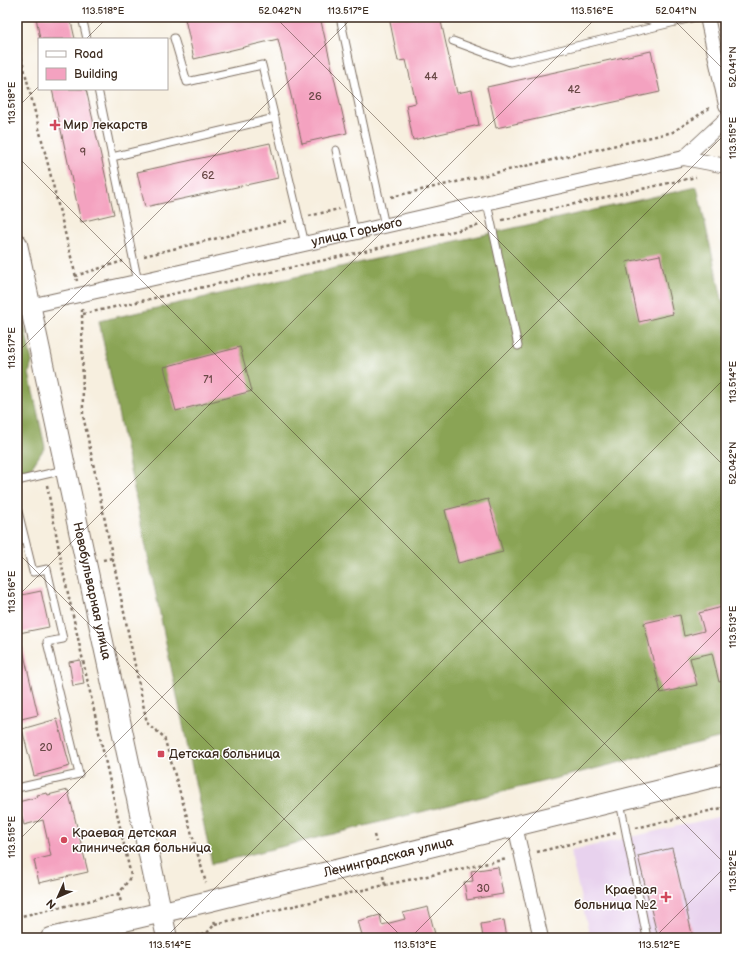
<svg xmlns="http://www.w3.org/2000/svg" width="743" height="955" viewBox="0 0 743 955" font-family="'Balsamiq Sans',sans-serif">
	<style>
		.built { fill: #e8d2ee }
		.forest { fill: #8aa455; stroke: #62673a }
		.building { fill: #f4a2c0 }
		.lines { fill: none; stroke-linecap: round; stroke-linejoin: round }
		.lane-casing { stroke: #7d6f62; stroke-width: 9 }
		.street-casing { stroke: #7d6f62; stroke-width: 16 }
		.secondary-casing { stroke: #7d6f62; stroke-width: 22 }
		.path { stroke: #7d6f62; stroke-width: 2.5; stroke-dasharray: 3 3; stroke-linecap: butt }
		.lane { stroke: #fff; stroke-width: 7 }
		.street { stroke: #fff; stroke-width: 14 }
		.secondary { stroke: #fff; stroke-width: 20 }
		.ticks { fill: none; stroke: #3b2a1e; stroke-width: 1; stroke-opacity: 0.45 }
		.poi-dot { fill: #d1495b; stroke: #fff; stroke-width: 1.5 }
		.labels { text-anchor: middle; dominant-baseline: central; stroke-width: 3; stroke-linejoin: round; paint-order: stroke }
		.number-label { font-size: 11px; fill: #694846 }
		.poi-label { font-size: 13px; fill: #3b2a1e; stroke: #fff; text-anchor: start }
		.street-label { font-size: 13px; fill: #3b2a1e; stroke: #fff }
		.neatline { fill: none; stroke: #3b2a1e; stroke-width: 1.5 }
		.ticks-label { font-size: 10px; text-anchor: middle; fill: #3b2a1e }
	</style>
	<rect width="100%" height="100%" fill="#fff"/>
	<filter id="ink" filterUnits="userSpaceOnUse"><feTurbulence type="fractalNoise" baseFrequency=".025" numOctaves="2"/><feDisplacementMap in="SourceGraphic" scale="8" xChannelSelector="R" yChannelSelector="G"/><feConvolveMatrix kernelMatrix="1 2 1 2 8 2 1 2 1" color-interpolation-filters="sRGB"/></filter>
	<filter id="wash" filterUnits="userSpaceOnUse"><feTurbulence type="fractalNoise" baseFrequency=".012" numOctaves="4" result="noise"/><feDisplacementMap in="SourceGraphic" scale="16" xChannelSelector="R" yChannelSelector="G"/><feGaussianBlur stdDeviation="0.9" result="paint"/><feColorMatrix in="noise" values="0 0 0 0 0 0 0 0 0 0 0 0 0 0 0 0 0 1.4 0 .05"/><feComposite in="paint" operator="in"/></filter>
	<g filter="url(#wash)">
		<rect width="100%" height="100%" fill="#f7efdf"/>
		<path class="built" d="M726,815V938H590L570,851Z"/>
		<g class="forest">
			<path d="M697,187L726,317V736L212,864L99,321Z"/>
			<path d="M17,319H23L32,362L29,373L45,447L30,470L17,473Z"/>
		</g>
		<g id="blocks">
			<g class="building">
				<path d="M36,17H70L75,39H40Z"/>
				<path d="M195,17H320L347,133L302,143L278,39L194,59L185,19Z"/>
				<path d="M389,17H440L457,93L472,90L479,125L413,140L406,105L416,103L406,60L398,61Z"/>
				<path d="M718,17H726V33L722,34Z"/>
				<path d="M651,51L660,92L496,128L487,87Z"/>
				<path d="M52,89H86L114,214L81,222Z"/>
				<path d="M270,143L278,178L145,207L137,172Z"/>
				<path d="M660,255L673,314L639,322L626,262Z"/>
				<path d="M240,347L252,391L176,411L164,367Z"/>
				<path d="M488,499L503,552L458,563L445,510Z"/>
				<path d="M41,591L49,627L19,633L38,715L17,720V596Z"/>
				<path d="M726,606V680L719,682L712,653L690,658L697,685L661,693L644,623L680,615L684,636L704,631L699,613Z"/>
				<path d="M80,660L84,684L73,686L69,662Z"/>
				<path d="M57,719L70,766L34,776L22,729Z"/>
				<path d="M68,790L88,872L39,883L34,860L51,856L43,820L24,825L18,802L38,797L37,795L47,793L48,795Z"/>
				<path d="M672,848L693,938H658L638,856Z"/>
				<path d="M498,867L503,894L467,900L464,882L473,881L471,871Z"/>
				<path d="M428,907L436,938H363L358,921L380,915L382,925L405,919L403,913Z"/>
				<path d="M504,920L507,938H483L481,924Z"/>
			</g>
		</g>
	</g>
	<g filter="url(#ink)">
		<use href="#blocks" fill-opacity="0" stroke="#7d6f62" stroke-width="1"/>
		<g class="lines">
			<g class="lane-casing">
				<g id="lane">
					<path d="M82,17L87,39"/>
					<path d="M340,17L385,226"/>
					<path d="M636,17L665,23"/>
					<path d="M174,38L187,82L262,65L305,244"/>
					<path d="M453,41L510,62L696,17"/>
					<path d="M98,89L138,282"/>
					<path d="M336,150L355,233"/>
					<path d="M112,157L275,118"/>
					<path d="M487,203L518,346"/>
					<path d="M17,481L64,470"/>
					<path d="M17,507L33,572L47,569L63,639L47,642L79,774L17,788"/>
					<path d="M620,802L647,938"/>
				</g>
			</g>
			<g class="street-casing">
				<g id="street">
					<path d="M707,17L726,105"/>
					<path d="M684,158L726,119"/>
					<path id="s1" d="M30,306L684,158L726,166"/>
					<path d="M515,826L541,938"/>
				</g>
			</g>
			<g class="secondary-casing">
				<g id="secondary">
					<path id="s2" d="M17,244L167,938"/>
					<path id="s3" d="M51,938L210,901L726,774"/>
				</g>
			</g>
			<g class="path">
				<path d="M17,40L77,281"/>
				<path d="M391,197L673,132L711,107"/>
				<path d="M309,216L339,209"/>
				<path d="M502,220L696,177"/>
				<path d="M144,256L288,221"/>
				<path d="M75,276L123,261"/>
				<path d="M82,309L83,415L147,723L164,737L206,883"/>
				<path d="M83,314L481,225"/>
				<path d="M47,485L63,571L131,876L119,894L121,903"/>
				<path d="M103,560L112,558"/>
				<path d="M636,828L726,807"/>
				<path d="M374,835L376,842"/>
				<path d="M537,852L616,833"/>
				<path d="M383,876L385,885"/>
				<path d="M17,917L119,894"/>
				<path d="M215,924L385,885L507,859"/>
				<path d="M184,938L206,934L215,924L214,919"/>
			</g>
			<use href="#lane" class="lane"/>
			<use href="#street" class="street"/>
			<use href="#secondary" class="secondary"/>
		</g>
	</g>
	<path class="ticks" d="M275,17L726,468M671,17L726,72M86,39L108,17M17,108L39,86M17,156L726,865M17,353L353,17M17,552L403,938M17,597L597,17M17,842L726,133M165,938L726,377M410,938L726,622M654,938L726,866"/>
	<g class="poi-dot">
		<path d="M53 119h4v4h4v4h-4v4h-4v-4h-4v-4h4z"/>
		<rect x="157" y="750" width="8" height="8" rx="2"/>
		<circle cx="64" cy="840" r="4"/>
		<path d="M664 891h4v4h4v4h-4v4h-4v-4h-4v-4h4z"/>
	</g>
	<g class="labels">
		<g class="number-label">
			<text x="431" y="76">44</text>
			<text x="574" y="89">42</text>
			<text x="315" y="96">26</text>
			<text x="83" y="152">9</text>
			<text x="208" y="175">62</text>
			<text x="208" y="379">71</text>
			<text x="46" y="747">20</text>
			<text x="483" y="888">30</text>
		</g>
		<g class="poi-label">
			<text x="63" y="125">Мир лекарств</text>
			<text x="169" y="754">Детская больница</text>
			<text x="72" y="833">Краевая детская<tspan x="72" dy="15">клиническая больница</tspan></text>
			<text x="657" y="890" text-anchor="end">Краевая<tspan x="657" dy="15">больница №2</tspan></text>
		</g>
		<g class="street-label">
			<text stroke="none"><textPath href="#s1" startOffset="335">улица Горького</textPath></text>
			<text stroke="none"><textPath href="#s2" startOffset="355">Новобульварная улица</textPath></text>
			<text stroke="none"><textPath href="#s3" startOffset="347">Ленинградская улица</textPath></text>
		</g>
	</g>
	<rect width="743" height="955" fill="none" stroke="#fff" stroke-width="44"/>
	<rect x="38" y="38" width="130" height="52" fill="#ffffff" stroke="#b1aaa5"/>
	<rect x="46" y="51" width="20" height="6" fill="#ffffff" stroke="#b1aaa5"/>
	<text x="74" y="58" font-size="12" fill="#3b2a1e">Road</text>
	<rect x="46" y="68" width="20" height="12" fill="#f4a2c0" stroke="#b1aaa5"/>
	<text x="74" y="78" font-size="12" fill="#3b2a1e">Building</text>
	<g transform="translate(58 897) rotate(225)" stroke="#ffffff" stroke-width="3" paint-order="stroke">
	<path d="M0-3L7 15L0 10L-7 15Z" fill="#3b2a1e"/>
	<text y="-6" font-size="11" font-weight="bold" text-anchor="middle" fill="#3b2a1e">N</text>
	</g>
	<rect x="22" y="22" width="699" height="911" class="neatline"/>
	<g class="ticks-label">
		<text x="103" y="14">113.518°E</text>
		<text x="280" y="14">52.042°N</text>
		<text x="348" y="14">113.517°E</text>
		<text x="592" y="14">113.516°E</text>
		<text x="676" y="14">52.041°N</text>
		<text transform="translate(732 67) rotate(-90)" y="4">52.041°N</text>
		<text transform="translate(11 103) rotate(-90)" y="4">113.518°E</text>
		<text transform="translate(732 138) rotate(-90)" y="4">113.515°E</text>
		<text transform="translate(11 348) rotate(-90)" y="4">113.517°E</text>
		<text transform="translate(732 382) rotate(-90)" y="4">113.514°E</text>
		<text transform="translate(732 463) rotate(-90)" y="4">52.042°N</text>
		<text transform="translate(11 592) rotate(-90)" y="4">113.516°E</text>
		<text transform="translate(732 627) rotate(-90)" y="4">113.513°E</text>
		<text transform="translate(11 837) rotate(-90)" y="4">113.515°E</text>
		<text transform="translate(732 871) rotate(-90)" y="4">113.512°E</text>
		<text x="170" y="948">113.514°E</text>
		<text x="415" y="948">113.513°E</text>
		<text x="659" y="948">113.512°E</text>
	</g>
</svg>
